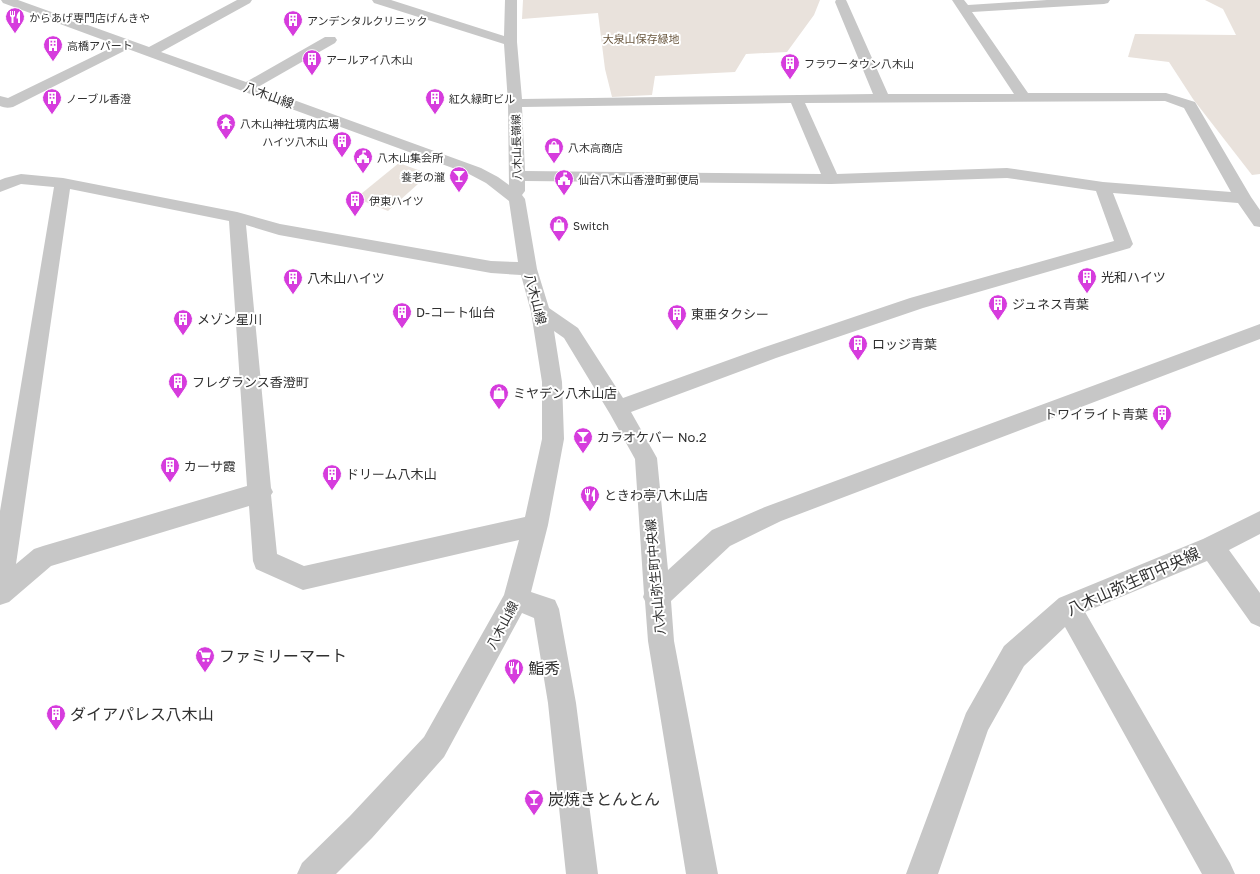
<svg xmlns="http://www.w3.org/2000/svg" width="1260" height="874" viewBox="0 0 1260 874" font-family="'Golos Text','Noto Sans JP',sans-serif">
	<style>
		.green { fill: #e9e2dc }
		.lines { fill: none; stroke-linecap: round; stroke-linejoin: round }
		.minor { fill: #c7c7c7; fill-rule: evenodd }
		.labels { text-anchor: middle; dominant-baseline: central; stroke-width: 4; stroke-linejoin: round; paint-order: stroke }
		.far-poi-label { font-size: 11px; fill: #303030; stroke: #fff; text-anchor: start }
		.far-park-label { font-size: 11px; fill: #6a573f; stroke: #fff }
		.far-street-label { font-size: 11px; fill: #303030; stroke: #fff }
		.street-label { font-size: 13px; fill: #303030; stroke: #fff }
		.poi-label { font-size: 13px; fill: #303030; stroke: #fff; text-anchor: start }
		.near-street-label { font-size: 16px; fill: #303030; stroke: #fff }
		.near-poi-label { font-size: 16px; fill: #303030; stroke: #fff; text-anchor: start }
	</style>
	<rect width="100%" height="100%" fill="#fff"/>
	<g class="green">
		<path d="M523,0H820L814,15L787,52L746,54L735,72L655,76L652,95L612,97L605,69L598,13L522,19Z"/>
		<path d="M1205,0H1260V174L1252,175L1193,99L1169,62L1128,57L1135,34L1236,35L1223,9Z"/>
		<path d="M399,163L429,174L388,211L356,198Z"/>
	</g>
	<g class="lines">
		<g class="minor">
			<path d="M1,0H18L149,47L237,0H252L250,3L161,52L246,82L325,37H335L337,40L335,43L258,87L481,168L498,177L509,185L508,103L504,44L374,3L372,0H391L504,36L505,0H517V42L522,99L873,94L835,2L836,0H846L847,2L888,94H1014L952,0H964L968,5L1047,0H1110L1108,3L1104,4L972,12L1028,93H1166L1195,102L1251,197L1260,210V227L1254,226L1238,203L1113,193L1133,244L1130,248L923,308L776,358L631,412L657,458L668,570L712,530L765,507L1260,324V339L781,521L730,546L671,601L674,641L718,874H686L648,641L645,601L643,597L644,594L635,459L610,414L564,338L554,331L562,382L564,439L548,525L531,592L555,600L559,609L576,703L598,874H566L548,703L534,618L522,613L444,757L372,838L336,874H297L302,863L350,816L424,737L504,595L519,540L303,590L256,569L253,561L249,506L51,566L9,602L0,605V511L54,187L21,184L0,192V180L5,178L21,174L63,178L237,212L280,224L491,261L518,262L509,201L486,183L469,174L128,49L13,107C8,108 5,108 0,106V96L8,98L117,45L3,3ZM1165,101L1184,108L1231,192L1103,182L1007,168L837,174L805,103ZM791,103L821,174L525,171L522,107ZM1007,178L1096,191L1114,241L910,298L762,348L623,398L578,328L549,308L537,269L525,199L522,195L525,191V181L831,184ZM70,189L229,221L247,486L43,546L34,549L16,564ZM246,225L279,235L491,273L521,275L531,312L542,382V439L525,517L304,566L277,554L271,495L273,492L271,488Z"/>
			<path d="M1260,511V534L1229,550L1260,593V627L1251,623L1207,561L1085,612L1230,863L1235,874H1202L1065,627L1024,666L988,730L938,874H906L966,713L1004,646L1059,598L1203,539Z"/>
		</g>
	</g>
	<defs>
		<g id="restaurant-pin" transform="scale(1)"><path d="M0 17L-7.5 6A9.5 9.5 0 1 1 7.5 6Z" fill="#d63cdd" stroke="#fff"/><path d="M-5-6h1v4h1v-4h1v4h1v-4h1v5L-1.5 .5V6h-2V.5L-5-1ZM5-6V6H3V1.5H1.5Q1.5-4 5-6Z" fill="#fff"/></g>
		<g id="building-pin" transform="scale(1)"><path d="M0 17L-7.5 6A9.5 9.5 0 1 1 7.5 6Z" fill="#d63cdd" stroke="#fff"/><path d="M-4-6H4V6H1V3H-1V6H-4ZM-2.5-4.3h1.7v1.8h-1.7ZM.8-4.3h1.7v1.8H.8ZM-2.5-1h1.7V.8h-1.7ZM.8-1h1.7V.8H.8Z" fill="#fff"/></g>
		<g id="temple-pin" transform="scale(1)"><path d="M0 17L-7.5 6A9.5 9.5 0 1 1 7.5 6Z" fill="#d63cdd" stroke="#fff"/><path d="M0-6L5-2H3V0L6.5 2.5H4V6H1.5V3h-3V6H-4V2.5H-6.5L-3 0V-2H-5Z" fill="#fff"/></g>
		<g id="shop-pin" transform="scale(1)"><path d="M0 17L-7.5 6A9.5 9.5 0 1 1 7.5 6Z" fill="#d63cdd" stroke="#fff"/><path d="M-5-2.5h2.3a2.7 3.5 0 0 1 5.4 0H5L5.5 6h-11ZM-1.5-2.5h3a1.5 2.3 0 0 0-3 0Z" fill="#fff"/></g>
		<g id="civic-pin" transform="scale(1)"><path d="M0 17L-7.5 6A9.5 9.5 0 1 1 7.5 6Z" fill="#d63cdd" stroke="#fff"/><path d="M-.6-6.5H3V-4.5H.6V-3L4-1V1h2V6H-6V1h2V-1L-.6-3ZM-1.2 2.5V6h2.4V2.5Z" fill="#fff"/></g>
		<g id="bar-pin" transform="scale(1)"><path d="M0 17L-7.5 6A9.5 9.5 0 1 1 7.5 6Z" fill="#d63cdd" stroke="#fff"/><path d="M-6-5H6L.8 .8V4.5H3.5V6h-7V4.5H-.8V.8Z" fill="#fff"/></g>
		<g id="supermarket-pin" transform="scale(1)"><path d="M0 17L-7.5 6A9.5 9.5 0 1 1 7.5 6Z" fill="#d63cdd" stroke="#fff"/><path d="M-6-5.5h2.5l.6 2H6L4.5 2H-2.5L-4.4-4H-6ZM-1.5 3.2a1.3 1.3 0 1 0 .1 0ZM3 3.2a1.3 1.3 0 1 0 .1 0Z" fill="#fff"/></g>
	</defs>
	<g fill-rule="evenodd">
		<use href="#restaurant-pin" x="15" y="17"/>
		<use href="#building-pin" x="293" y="20"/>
		<use href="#building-pin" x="53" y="45"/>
		<use href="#building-pin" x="312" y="59"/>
		<use href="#building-pin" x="790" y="63"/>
		<use href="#building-pin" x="52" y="98"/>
		<use href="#building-pin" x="435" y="98"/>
		<use href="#temple-pin" x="226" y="123"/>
		<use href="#building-pin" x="342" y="141"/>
		<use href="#shop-pin" x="554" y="147"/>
		<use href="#civic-pin" x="363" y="157"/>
		<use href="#bar-pin" x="459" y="176"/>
		<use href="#civic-pin" x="564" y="179"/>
		<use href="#building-pin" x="355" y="200"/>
		<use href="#shop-pin" x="559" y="225"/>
		<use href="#building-pin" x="1087" y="277"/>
		<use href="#building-pin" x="293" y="278"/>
		<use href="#building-pin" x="998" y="304"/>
		<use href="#building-pin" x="402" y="312"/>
		<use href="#building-pin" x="677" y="314"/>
		<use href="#building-pin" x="183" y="319"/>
		<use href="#building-pin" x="858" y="344"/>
		<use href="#building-pin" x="178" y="382"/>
		<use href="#shop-pin" x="499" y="393"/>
		<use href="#building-pin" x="1162" y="414"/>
		<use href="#bar-pin" x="583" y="437"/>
		<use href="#building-pin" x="170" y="466"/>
		<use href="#building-pin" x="332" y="474"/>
		<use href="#restaurant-pin" x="590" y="495"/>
		<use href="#supermarket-pin" x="205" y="656"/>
		<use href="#restaurant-pin" x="514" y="668"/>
		<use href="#building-pin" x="56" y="714"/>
		<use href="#bar-pin" x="534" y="799"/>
	</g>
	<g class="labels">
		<g class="far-poi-label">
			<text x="29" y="17">からあげ専門店げんきや</text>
			<text x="307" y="20">アンデンタルクリニック</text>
			<text x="67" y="45">高橋アパート</text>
			<text x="326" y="59">アールアイ八木山</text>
			<text x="804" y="63">フラワータウン八木山</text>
			<text x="66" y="98">ノーブル香澄</text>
			<text x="449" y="98">紅久緑町ビル</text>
			<text x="240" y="123">八木山神社境内広場</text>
			<text x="328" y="141" text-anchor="end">ハイツ八木山</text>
			<text x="568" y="147">八木高商店</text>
			<text x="377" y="157">八木山集会所</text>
			<text x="445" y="176" text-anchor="end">養老の瀧</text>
			<text x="578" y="179">仙台八木山香澄町郵便局</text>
			<text x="369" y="200">伊東ハイツ</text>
			<text x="573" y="225">Switch</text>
		</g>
		<g class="far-park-label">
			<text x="641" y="38">大泉山保存緑地</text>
		</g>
		<g class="far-street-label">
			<text transform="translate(516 147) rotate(-91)">八木山長嶺線</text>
		</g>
		<g class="street-label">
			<text transform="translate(269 95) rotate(20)">八木山線</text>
			<text transform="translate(536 299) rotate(76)">八木山線</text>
			<text transform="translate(655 577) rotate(-95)">八木山弥生町中央線</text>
			<text transform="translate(502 625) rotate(-62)">八木山線</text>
		</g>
		<g class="poi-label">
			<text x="1101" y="277">光和ハイツ</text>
			<text x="307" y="278">八木山ハイツ</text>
			<text x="1012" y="304">ジュネス青葉</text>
			<text x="416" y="312">D-コート仙台</text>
			<text x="691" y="314">東亜タクシー</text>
			<text x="197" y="319">メゾン星川</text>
			<text x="872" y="344">ロッジ青葉</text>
			<text x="192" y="382">フレグランス香澄町</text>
			<text x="513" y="393">ミヤデン八木山店</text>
			<text x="1148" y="414" text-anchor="end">トワイライト青葉</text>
			<text x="597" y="437">カラオケバー No.2</text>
			<text x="184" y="466">カーサ霞</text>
			<text x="346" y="474">ドリーム八木山</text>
			<text x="604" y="495">ときわ亭八木山店</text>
		</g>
		<g class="near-street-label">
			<text transform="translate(1133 581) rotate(-24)">八木山弥生町中央線</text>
		</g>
		<g class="near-poi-label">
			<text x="219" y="656">ファミリーマート</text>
			<text x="528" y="668">鮨秀</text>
			<text x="70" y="714">ダイアパレス八木山</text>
			<text x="548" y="799">炭焼きとんとん</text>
		</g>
	</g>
</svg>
